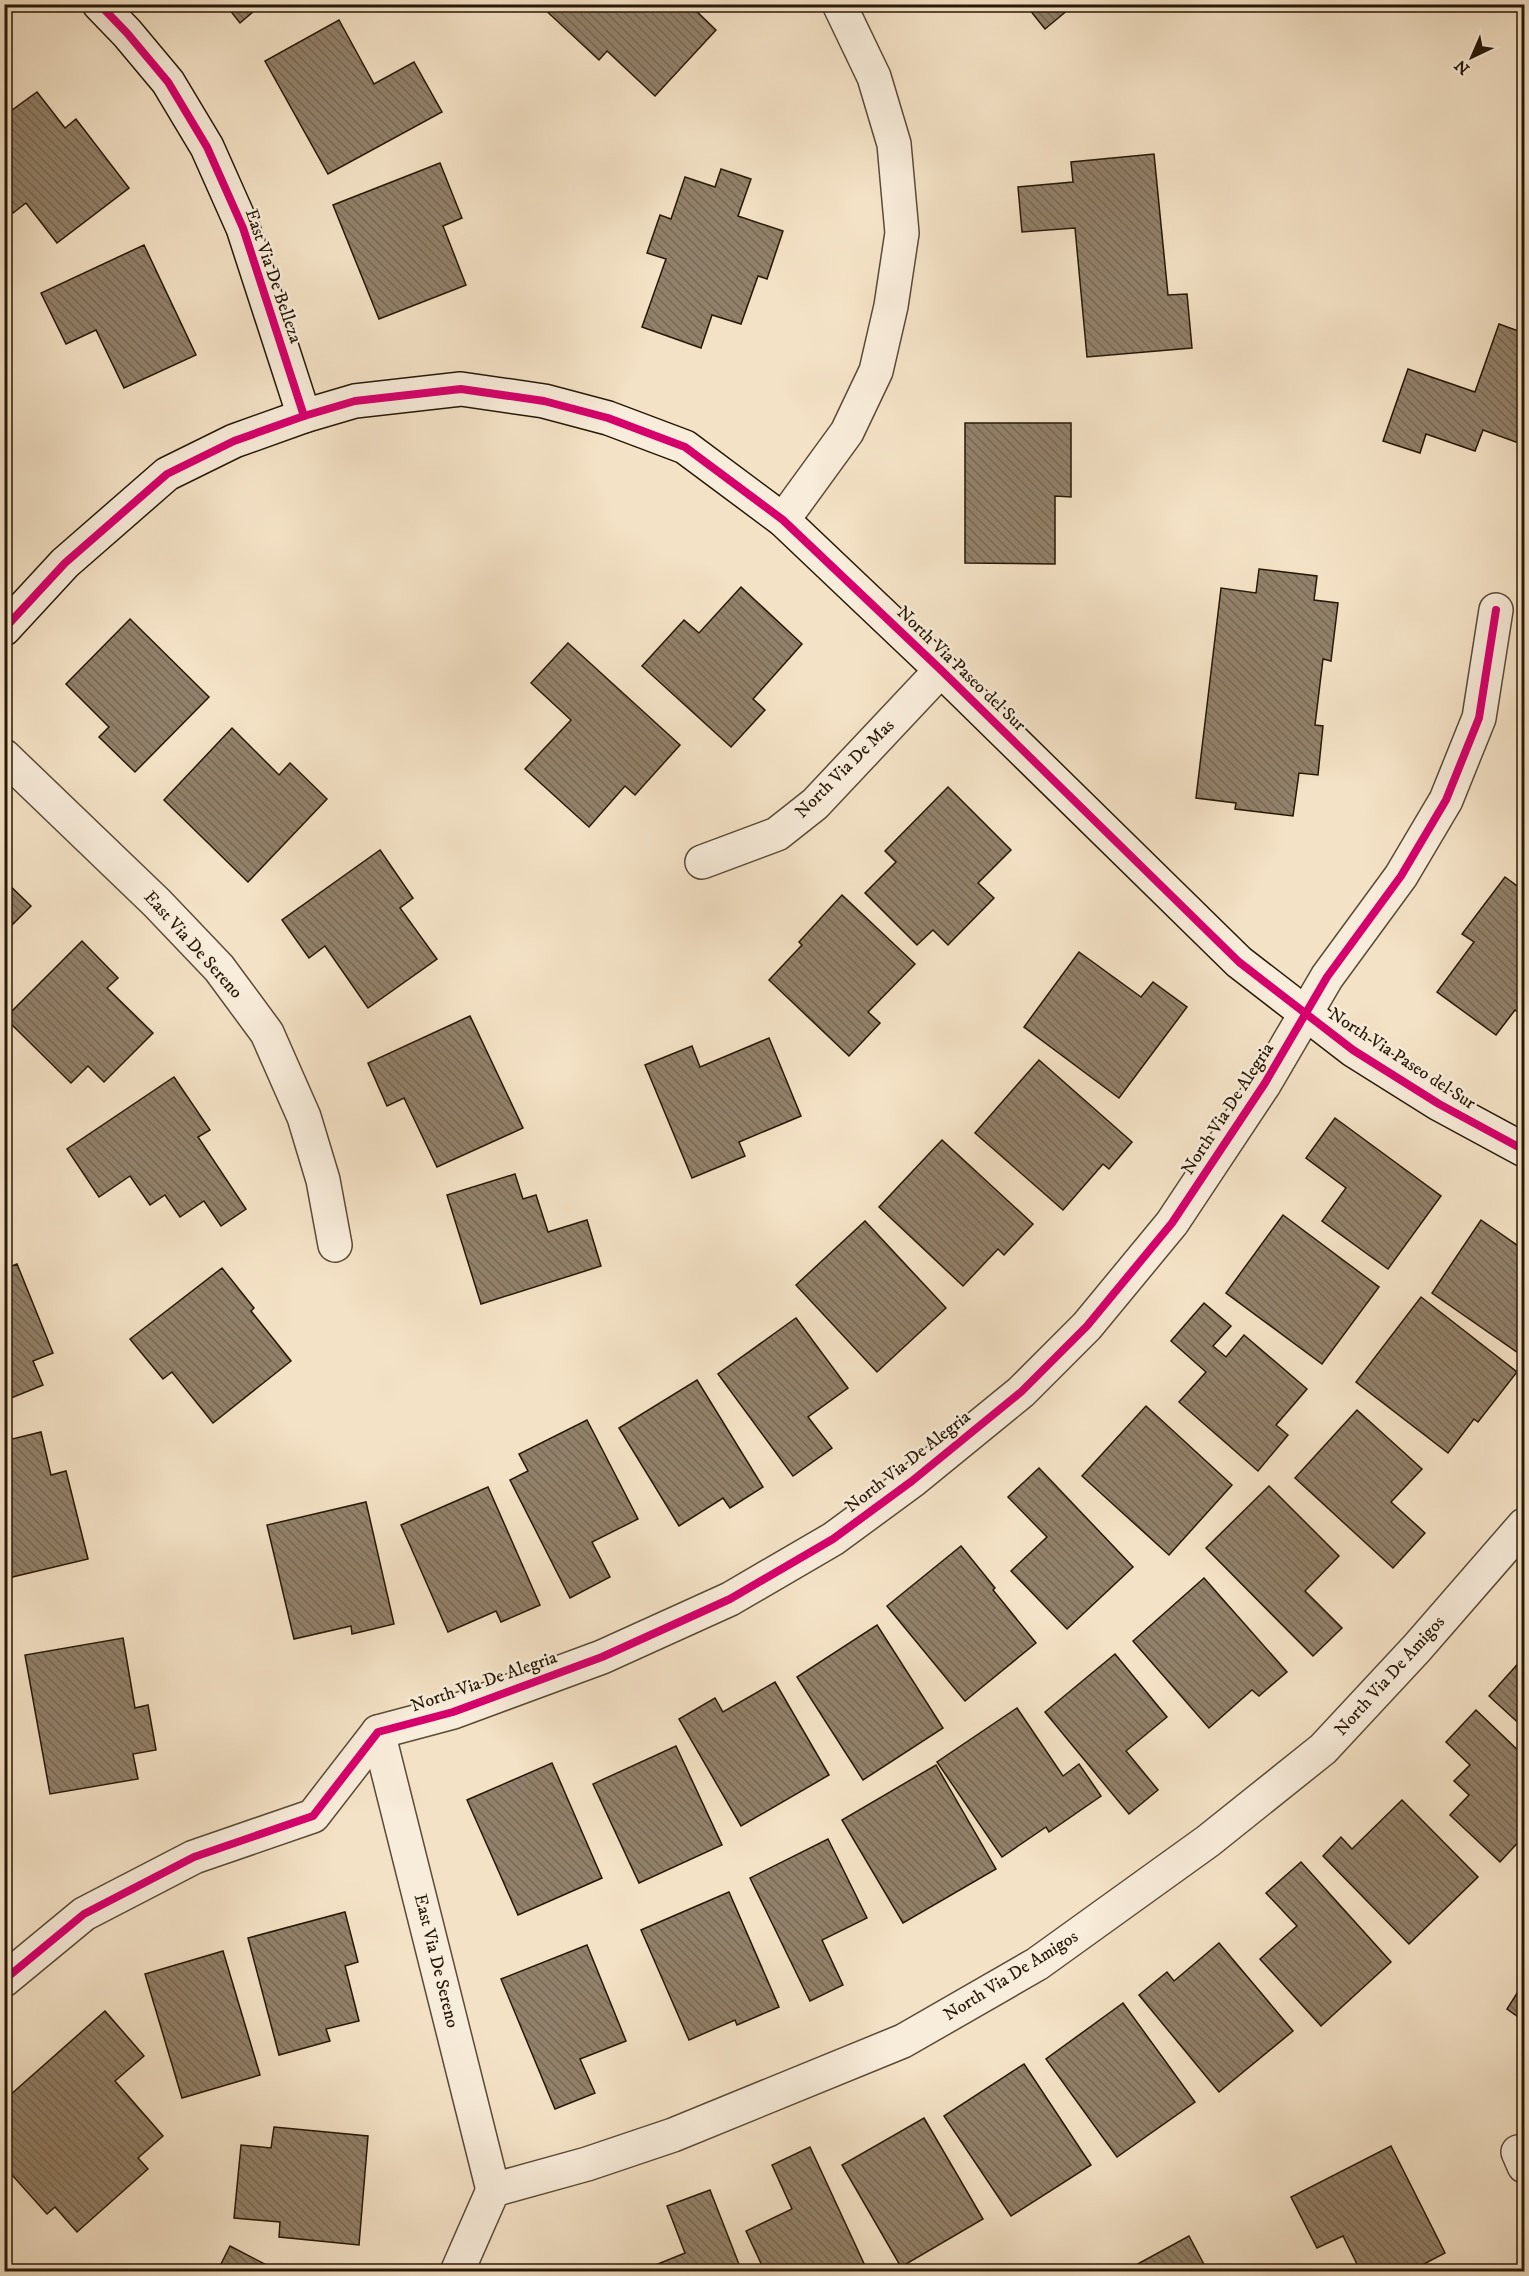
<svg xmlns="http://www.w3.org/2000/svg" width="1529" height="2276" viewBox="0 0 1529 2276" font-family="'IM FELL DW Pica',serif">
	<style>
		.building { fill: url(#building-back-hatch); stroke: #271806; stroke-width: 1.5 }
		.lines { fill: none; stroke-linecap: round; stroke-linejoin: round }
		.street-casing { stroke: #5a4a36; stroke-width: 36 }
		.secondary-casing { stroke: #271806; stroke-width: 36 }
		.street { stroke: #f8ecda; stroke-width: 33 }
		.secondary { stroke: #f8ecda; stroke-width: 33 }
		.cycleway-casing { stroke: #f8ecda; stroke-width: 11 }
		.cycleway { stroke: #d6006c; stroke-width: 8 }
		.labels { text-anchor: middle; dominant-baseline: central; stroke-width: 5; stroke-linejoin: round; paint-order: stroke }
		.street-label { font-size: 18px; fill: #271806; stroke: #f8ecda }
	</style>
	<defs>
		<pattern id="building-back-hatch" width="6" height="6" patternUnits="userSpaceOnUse" patternTransform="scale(1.5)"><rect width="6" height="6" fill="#92816a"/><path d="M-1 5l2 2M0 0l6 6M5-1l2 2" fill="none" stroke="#776955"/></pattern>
	</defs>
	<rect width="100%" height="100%" fill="#f4e2c6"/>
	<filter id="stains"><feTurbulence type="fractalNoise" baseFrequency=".00333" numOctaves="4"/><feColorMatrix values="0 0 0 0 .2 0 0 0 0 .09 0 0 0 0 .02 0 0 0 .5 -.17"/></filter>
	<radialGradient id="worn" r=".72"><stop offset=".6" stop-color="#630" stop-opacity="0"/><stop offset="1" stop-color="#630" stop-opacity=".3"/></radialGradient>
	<g class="building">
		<path d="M225,4H262L240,23Z"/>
		<path d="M539,4H689L716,30L655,96L607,51L599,60Z"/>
		<path d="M1025,4H1075L1045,29Z"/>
		<path d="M339,20L374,84L414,62L442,112L328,174L265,61Z"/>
		<path d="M37,92L65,128L76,119L129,188L57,243L26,203L13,213L4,202V116Z"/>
		<path d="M1154,154L1168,295L1187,294L1192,348L1087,357L1075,228L1022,232L1018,187L1073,182L1071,162Z"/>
		<path d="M440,163L462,218L443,226L466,285L379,319L333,205Z"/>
		<path d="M721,169L751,179L738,216L783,231L767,279L758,276L741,324L712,315L701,348L642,327L666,259L647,253L660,215L671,219L685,177L715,187Z"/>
		<path d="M144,245L196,355L124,388L96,330L66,344L41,293Z"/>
		<path d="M1499,324L1524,333V445L1483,430L1475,451L1426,434L1420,453L1383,441L1408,369L1475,392Z"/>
		<path d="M965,423H1071V497L1055,496V564L965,563Z"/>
		<path d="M1259,569L1317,576L1314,600L1338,603L1331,661L1323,659L1315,725L1323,726L1318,775L1299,773L1293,816L1235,809L1236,803L1196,798L1221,588L1256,593Z"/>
		<path d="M741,587L802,644L753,699L765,710L731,747L642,666L684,620L699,633Z"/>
		<path d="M130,619L209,697L135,772L99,737L109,727L66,684Z"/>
		<path d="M568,643L680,745L635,795L625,786L589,827L525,769L571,720L531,683Z"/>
		<path d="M232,728L279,775L290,763L327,799L248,882L164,800Z"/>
		<path d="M948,787L1011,850L978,883L994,898L948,945L933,930L917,945L865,893L896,862L885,851Z"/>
		<path d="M380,850L413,898L400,908L437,959L368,1008L325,946L309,958L282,920Z"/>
		<path d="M1505,877L1524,891V1017L1515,1010L1496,1035L1437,992L1474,942L1462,934Z"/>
		<path d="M4,880L31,906L4,933Z"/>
		<path d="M842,895L915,964L868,1012L880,1023L849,1056L769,980L802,945L799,942Z"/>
		<path d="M82,941L118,978L107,988L153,1033L104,1082L88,1066L71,1083L5,1018Z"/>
		<path d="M1079,952L1141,997L1153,982L1187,1007L1119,1098L1024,1027Z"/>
		<path d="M470,1016L523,1128L437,1167L404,1098L387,1106L368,1063Z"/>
		<path d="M769,1038L801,1116L739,1142L745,1156L692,1178L645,1065L692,1046L700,1067Z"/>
		<path d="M1039,1060L1132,1142L1109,1169L1103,1164L1063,1210L975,1133Z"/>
		<path d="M174,1077L210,1130L198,1137L246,1209L221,1226L204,1201L180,1217L165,1195L150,1205L130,1176L99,1197L67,1149Z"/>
		<path d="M1335,1118L1441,1196L1388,1269L1322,1221L1346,1188L1306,1158Z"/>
		<path d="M942,1140L1033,1224L1004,1255L998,1249L963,1286L879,1207Z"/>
		<path d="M515,1174L523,1199L536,1195L548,1232L587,1220L601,1266L481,1304L447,1195Z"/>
		<path d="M1283,1215L1379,1287L1322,1364L1226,1293Z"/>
		<path d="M1481,1220L1524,1250V1357L1432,1293Z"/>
		<path d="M865,1221L946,1308L877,1372L796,1285Z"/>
		<path d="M17,1264L53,1353L33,1361L43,1385L4,1401V1269Z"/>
		<path d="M222,1268L254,1308L251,1311L291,1361L213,1423L172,1372L163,1379L130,1339Z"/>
		<path d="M1421,1297L1517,1372L1478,1422L1474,1419L1448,1453L1356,1382Z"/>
		<path d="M1204,1303L1231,1326L1213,1346L1226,1357L1244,1335L1307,1389L1276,1425L1288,1435L1258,1471L1179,1402L1206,1372L1171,1341Z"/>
		<path d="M796,1318L848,1388L808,1417L832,1448L793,1476L718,1374Z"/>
		<path d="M697,1380L763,1487L730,1508L723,1498L679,1526L619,1428Z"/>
		<path d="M1146,1406L1232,1485L1169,1555L1082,1476Z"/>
		<path d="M1357,1410L1422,1469L1391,1502L1425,1533L1393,1568L1295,1478Z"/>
		<path d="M587,1420L638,1519L592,1542L610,1577L570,1598L510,1480L528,1471L519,1454Z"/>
		<path d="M41,1432L51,1475L66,1471L88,1559L4,1579V1441Z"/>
		<path d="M1039,1468L1133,1567L1067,1629L1011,1571L1047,1537L1008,1497Z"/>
		<path d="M1269,1486L1339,1556L1305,1591L1342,1628L1313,1656L1206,1548Z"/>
		<path d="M488,1487L540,1605L501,1622L496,1611L448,1632L401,1525Z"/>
		<path d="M366,1502L394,1624L352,1634L351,1626L294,1639L267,1525Z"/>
		<path d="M961,1546L995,1588L993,1590L1036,1643L965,1701L887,1606Z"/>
		<path d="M1204,1578L1287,1672L1259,1696L1252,1690L1209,1728L1133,1641Z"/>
		<path d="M877,1625L943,1728L863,1780L797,1677Z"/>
		<path d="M123,1638L135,1708L148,1705L156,1750L133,1754L138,1779L50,1794L25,1655Z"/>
		<path d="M1115,1654L1167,1717L1126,1751L1158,1790L1129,1814L1045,1712Z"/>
		<path d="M1524,1657V1728L1489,1696Z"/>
		<path d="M775,1682L829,1775L741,1826L679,1719L715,1698L723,1712Z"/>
		<path d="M1017,1708L1063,1776L1079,1764L1101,1796L1049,1832L1046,1827L1002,1857L937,1762Z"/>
		<path d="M1476,1710L1524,1756V1836L1500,1862L1450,1815L1469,1795L1454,1781L1470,1765L1446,1742Z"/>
		<path d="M676,1746L722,1845L639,1883L593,1784Z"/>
		<path d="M552,1763L602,1878L518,1915L467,1800Z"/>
		<path d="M936,1765L996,1869L903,1923L842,1820Z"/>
		<path d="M1402,1800L1478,1877L1409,1944L1323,1856L1341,1837L1352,1849Z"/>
		<path d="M828,1839L867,1918L822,1940L843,1985L810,2001L750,1878Z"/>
		<path d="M1301,1862L1391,1962L1321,2026L1260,1959L1297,1926L1266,1893Z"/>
		<path d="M729,1892L779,2007L737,2025L735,2020L689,2040L641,1930Z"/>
		<path d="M345,1912L358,1962L345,1966L359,2021L326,2029L330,2041L279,2055L248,1938Z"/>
		<path d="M1219,1943L1293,2031L1219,2092L1139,1995L1167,1972L1174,1981Z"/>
		<path d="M587,1945L626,2041L580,2059L595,2093L555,2109L501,1979Z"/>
		<path d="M223,1951L260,2075L182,2098L145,1974Z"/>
		<path d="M1524,1982V2021L1507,2009Z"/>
		<path d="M1123,2003L1195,2102L1117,2157L1046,2059Z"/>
		<path d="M105,2011L144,2056L115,2081L163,2136L138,2158L148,2169L77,2232L55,2207L47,2214L4,2166V2091L9,2096Z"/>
		<path d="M1024,2064L1091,2165L1011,2216L944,2116Z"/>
		<path d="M924,2118L983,2219L901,2267L842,2165Z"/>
		<path d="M274,2127L368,2136L359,2245L279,2237L280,2222L234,2218L241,2145L271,2148Z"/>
		<path d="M1391,2146L1445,2253L1409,2272H1361L1343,2236L1317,2248L1291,2197Z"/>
		<path d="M810,2147L866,2268L859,2272H765L746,2231L792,2209L772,2165Z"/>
		<path d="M710,2190L742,2272H638L685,2253L667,2206Z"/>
		<path d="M1189,2236L1208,2272H1123Z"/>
		<path d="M230,2246L280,2272H217Z"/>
	</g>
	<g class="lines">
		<g class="street-casing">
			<g id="street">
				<path d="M783,520L847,432L876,371L891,306L902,233L894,144L874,77L839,4"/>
				<path d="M4,756L157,903L219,968L267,1033L304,1117L323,1180L335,1245"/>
				<path d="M702,862L777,834L815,804L941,670"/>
				<path d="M378,1732L493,2190"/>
				<path d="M4,1980L84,1914L194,1857L313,1816L378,1732L453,1712L602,1657L730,1599L833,1539L912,1481L1021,1392L1087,1326L1172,1223L1265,1083L1327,977L1401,876L1446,800L1479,718L1496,610"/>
				<path d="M1518,2152L1524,2166"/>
				<path d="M457,2272L493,2190L587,2164L673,2135L903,2041L1037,1964L1208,1841L1323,1749L1417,1648L1524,1525"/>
			</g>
		</g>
		<g class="secondary-casing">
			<g id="secondary">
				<path d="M99,4L127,33L168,82L207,147L243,228L304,416"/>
				<path d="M4,629L65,563L167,474L234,441L304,416L355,401L461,389L544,401L608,418L685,447L783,520L941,670L1239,962L1353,1050L1439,1104L1524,1150"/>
			</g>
		</g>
		<use href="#street" class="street"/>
		<use href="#secondary" class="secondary"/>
		<g class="cycleway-casing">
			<g id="cycleway">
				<path d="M99,4L127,33L168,82L207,147L243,228L304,416"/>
				<path d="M4,629L65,563L167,474L234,441L304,416L355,401L461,389L544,401L608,418L685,447L783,520L941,670L1239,962L1353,1050L1439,1104L1524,1150"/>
				<path d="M4,1980L84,1914L194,1857L313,1816L378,1732L453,1712L602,1657L730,1599L833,1539L912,1481L1021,1392L1087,1326L1172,1223L1265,1083L1327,977L1401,876L1446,800L1479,718L1496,610"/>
			</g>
		</g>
		<use href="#cycleway" class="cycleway"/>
	</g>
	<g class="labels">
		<g class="street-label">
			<text transform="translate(273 276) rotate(71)">East Via De Belleza</text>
			<text transform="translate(961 669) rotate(44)">North Via Paseo del Sur</text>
			<text transform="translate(845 769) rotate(-45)">North Via De Mas</text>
			<text transform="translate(193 945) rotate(48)">East Via De Sereno</text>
			<text transform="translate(1402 1059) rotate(33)">North Via Paseo del Sur</text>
			<text transform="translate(1228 1109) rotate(-57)">North Via De Alegria</text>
			<text transform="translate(908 1462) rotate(-38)">North Via De Alegria</text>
			<text transform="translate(1390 1676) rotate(-48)">North Via De Amigos</text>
			<text transform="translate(484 1682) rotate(-19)">North Via De Alegria</text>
			<text transform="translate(436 1961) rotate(76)">East Via De Sereno</text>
			<text transform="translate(1011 1976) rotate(-32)">North Via De Amigos</text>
		</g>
	</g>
	<rect width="1529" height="2276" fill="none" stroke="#f4e2c6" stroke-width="24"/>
	<rect x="6" y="6" width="1517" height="2264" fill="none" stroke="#271806" stroke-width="3"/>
	<rect x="12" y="12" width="1505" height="2252" fill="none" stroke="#271806" stroke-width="1.5"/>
	<g transform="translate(1472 57) rotate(224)" stroke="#f8ecda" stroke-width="4.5" paint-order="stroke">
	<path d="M0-4.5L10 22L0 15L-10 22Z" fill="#271806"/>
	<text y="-9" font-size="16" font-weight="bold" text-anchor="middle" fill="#271806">N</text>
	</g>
	<rect width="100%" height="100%" filter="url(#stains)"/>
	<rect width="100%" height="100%" fill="url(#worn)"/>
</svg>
